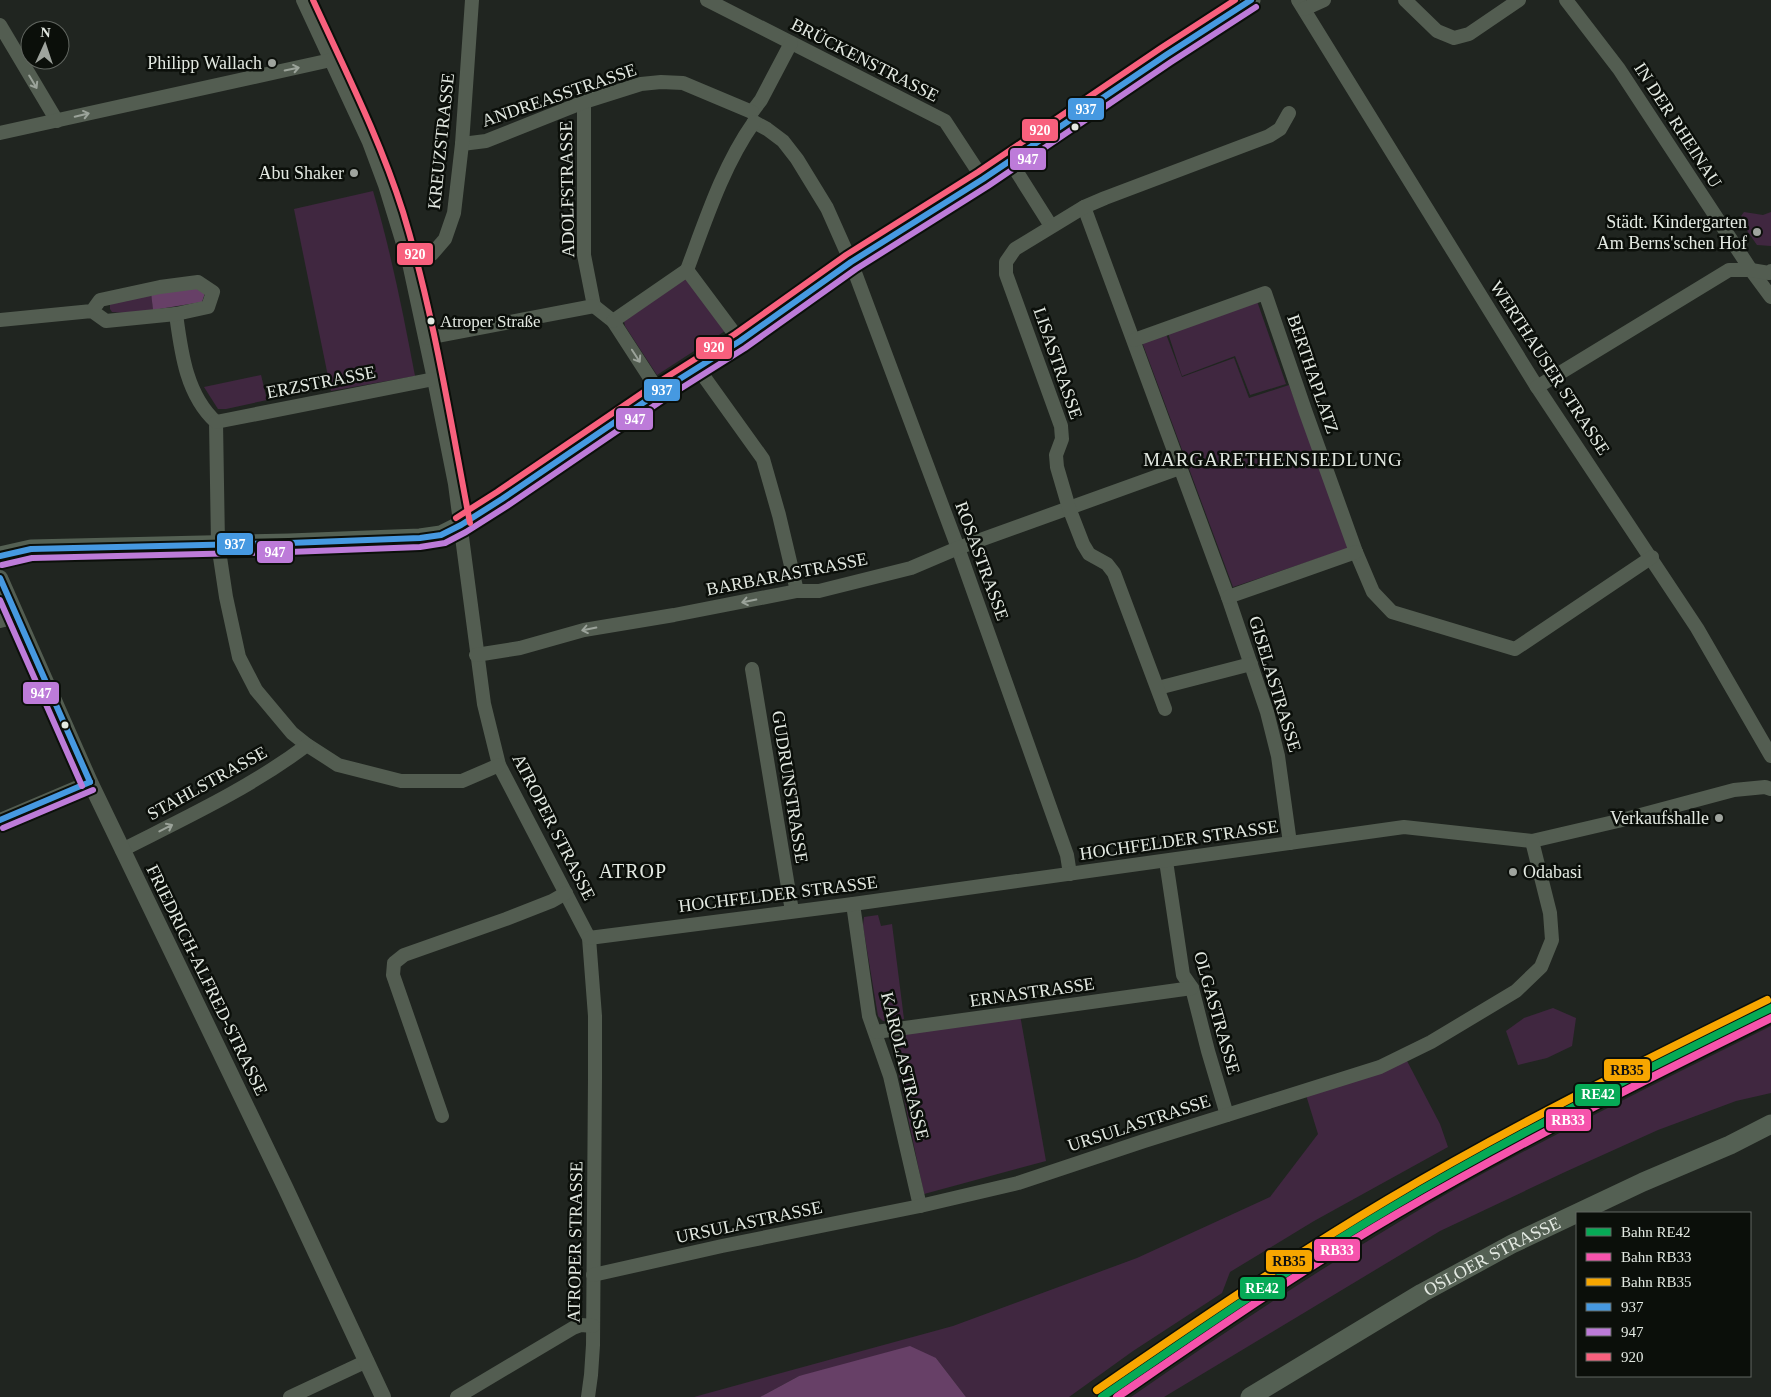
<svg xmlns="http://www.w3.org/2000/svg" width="1771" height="1397" viewBox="0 0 1771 1397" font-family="Georgia,serif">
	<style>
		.green { fill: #402740 }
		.forest { fill: #674067 }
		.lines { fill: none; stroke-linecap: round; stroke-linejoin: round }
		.minor { stroke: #535d51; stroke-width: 14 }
		.tertiary { stroke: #535d51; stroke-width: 16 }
		.secondary { stroke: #546053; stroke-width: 19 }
		.bus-1-casing { stroke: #0b0f0a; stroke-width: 10 }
		.bus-2-casing { stroke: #0b0f0a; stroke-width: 10 }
		.bus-3-casing { stroke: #0b0f0a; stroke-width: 10 }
		.bus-1 { stroke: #4699e1; stroke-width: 6 }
		.bus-2 { stroke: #bd7bd9; stroke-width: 6 }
		.bus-3 { stroke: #f8607d; stroke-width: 6 }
		.rail-1-casing { stroke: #0b0f0a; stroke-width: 11 }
		.rail-2-casing { stroke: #0b0f0a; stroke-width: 11 }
		.rail-3-casing { stroke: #0b0f0a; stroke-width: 11 }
		.rail-1 { stroke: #06aa56; stroke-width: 8 }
		.rail-2 { stroke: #f653ac; stroke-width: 8 }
		.rail-3 { stroke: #f7a600; stroke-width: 8 }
		.oneway { stroke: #9ba39a }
		.poi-dot { fill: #9fa49e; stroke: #0b0f0a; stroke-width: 2 }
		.bus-dot { fill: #e3e9e2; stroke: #0b0f0a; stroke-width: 2 }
		.labels { text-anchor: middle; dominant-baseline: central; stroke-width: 5; stroke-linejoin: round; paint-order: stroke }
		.bus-label { font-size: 17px; fill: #e3e9e2; stroke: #0b0f0a; text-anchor: start }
		.street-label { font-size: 18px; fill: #e3e9e2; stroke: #0b0f0a }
		.poi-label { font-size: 18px; fill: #e3e9e2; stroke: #0b0f0a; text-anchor: end }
		.neighbourhood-label { font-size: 19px; letter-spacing: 1px; fill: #e3e9e2; stroke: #0b0f0a }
		.quarter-label { font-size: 20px; letter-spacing: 1px; fill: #e3e9e2; stroke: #0b0f0a }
		.line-badge { stroke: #0b0f0a; stroke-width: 2 }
		.badge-label { font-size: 14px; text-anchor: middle; font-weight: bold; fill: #fff }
		.pale-badge-label { font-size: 14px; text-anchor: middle; font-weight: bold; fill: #111 }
	</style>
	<rect width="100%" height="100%" fill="#202520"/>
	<g class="green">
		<path d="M373,191C391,252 403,313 415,376L331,391L294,209Z"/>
		<path d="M1744,212L1763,215L1771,212V246L1757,245L1739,219Z"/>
		<path d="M686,278L725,331L657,375L625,326L624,321Z"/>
		<path d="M151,293L153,310L124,313L112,312L110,309V301Z"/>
		<path d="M1257,301L1286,384L1250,395L1235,356L1182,376L1168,333Z"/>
		<path d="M1166,334L1182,377L1234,358L1249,398L1289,385L1349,548L1233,587L1142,342Z"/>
		<path d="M261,375L267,400L226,409H218L204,387Z"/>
		<path d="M878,915L881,926L892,924L904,1019L883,1021L878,1016L863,926L864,917Z"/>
		<path d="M1553,1008L1576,1018L1572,1046L1547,1058L1518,1065L1506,1031L1524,1018Z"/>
		<path d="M1020,1015L1046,1161L924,1194L891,1036Z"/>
		<path d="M1771,1026V1093L1736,1101L1658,1130L1565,1172L1440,1231L1164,1397H1131C1239,1322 1348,1250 1462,1185C1563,1129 1667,1078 1771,1026Z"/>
		<path d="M1406,1059L1440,1124L1448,1147L1314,1221L1230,1272L1222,1293L1133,1351L1069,1397H966L936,1358L799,1376L760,1397H694L953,1326L1137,1258L1270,1197L1318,1134L1306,1095Z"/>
	</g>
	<g class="forest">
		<path d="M194,287L205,293L202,302L153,310L151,293Z"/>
		<path d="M910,1346L936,1358L966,1397H760L799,1376Z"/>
	</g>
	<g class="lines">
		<g class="minor">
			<path d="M303,0L369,142L385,185L409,263L434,379L455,484L484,704L499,765L589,938L595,1016V1078L593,1345L591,1375L588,1397"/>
			<path d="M707,0L945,121L983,179"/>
			<path d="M1298,0L1537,387L1697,628L1771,756"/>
			<path d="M1405,0L1437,31L1454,38L1469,34L1519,0"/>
			<path d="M1566,0L1619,69L1751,270L1771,297"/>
			<path d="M1304,9L1324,0"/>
			<path d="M0,25L57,121"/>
			<path d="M584,102V255L594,306"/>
			<path d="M752,112L761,100L791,43"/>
			<path d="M754,122L767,129L783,141L797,159L827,208L851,262L958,548L1067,855L1070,874"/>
			<path d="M0,133L331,60"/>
			<path d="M462,144L486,141L584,102L641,84L661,82L683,83L752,112"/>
			<path d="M1010,161L1051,226"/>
			<path d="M1084,207L1228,597L1267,712L1278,756L1290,843"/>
			<path d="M409,263L432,254L445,239L454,213L462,144L472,0"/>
			<path d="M687,270C706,219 723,166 754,122"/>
			<path d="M594,306L613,321L659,392"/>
			<path d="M176,314C181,351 186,395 216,422L218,544L226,597L239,657L256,690L292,733L307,745L338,765L401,781H462L499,765"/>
			<path d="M0,320L92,311L106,321L176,314L208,307L213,292L198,282L160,287L100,300L92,311"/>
			<path d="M613,321L687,270L740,341"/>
			<path d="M426,338L594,306"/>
			<path d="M1134,340L1265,293L1306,413L1356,552L1373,592L1392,612L1515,649L1652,557"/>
			<path d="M697,367L763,459L779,515L797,591"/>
			<path d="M1537,387L1729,270H1751L1769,273L1771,271"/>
			<path d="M216,422L434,379"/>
			<path d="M1228,597L1356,552"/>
			<path d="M0,621L16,617"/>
			<path d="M476,655L520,648L584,630L674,615L797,591H819L911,568L958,548L1180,468"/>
			<path d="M752,669L792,911"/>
			<path d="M1158,688L1251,664"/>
			<path d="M1165,709L1114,573L1107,564L1089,554L1083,544L1069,508L1057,467L1056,455L1062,439L1061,426L1006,274V262L1015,249L1084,207L1105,198L1269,136L1280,129L1289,113"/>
			<path d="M0,820L90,782"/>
			<path d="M122,850C185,818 250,788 307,745"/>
			<path d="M1166,861L1183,975L1192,988L1208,1051L1227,1115"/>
			<path d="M853,904L869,1016L890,1076L920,1206"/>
			<path d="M589,938L853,904L1404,827L1532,841L1618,821L1734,790L1765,787L1771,789"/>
			<path d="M876,1032L1192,988"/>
			<path d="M442,1116L393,975L394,963L404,955L506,919L552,901L566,893"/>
			<path d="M593,1275L722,1246L920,1206L1018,1183L1144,1141L1380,1067L1431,1042L1516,991L1541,967L1552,940L1550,913L1532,841"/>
			<path d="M290,1397L367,1361"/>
			<path d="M457,1397L573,1328L581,1325L593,1326"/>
		</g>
		<path class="tertiary" d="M0,578L90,782L286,1189L383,1397"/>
		<g class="secondary">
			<path d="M0,556L31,549L289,543L420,538L441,535L461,525L502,499L659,392L740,341L851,262L983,179L1166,55L1251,0"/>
			<path id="s1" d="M1250,1397L1422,1293L1512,1244L1643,1182L1730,1145L1771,1124"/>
		</g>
		<g class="bus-1-casing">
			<g id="bus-1">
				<path d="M0,556L31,549L289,543L420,538L441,535L461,525L502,499L659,392L740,341L851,262L983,179L1166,55L1251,0"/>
				<path d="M0,578L90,782"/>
				<path d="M0,820L90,782"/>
			</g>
		</g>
		<g class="bus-2-casing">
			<g id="bus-2">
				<path d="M2,565L32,558L289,552L420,547L445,543L466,532L507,506L664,399L745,348L856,269L988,186L1171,62L1256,7"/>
				<path d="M0,600L82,786"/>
				<path d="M3,828L93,790"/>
			</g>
		</g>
		<g class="bus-3-casing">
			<g id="bus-3">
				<path d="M313,0C345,70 380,139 403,212C434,314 450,419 470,523"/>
				<path d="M456,518L497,492L654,385L735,334L846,255L978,172L1161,48L1235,0"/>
			</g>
		</g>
		<use href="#bus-1" class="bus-1"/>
		<use href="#bus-2" class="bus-2"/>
		<use href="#bus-3" class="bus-3"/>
		<g class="rail-1-casing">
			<path id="rail-1" d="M1102,1397C1197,1332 1292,1266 1392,1207C1515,1134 1643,1071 1771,1008"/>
		</g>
		<g class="rail-2-casing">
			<path id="rail-2" d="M1117,1397C1209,1334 1301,1270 1397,1214C1519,1143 1645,1080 1771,1018"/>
		</g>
		<g class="rail-3-casing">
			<path id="rail-3" d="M1097,1390C1193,1324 1288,1259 1387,1200C1510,1127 1639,1063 1767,1000"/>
		</g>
		<use href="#rail-1" class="rail-1"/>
		<use href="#rail-2" class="rail-2"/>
		<use href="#rail-3" class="rail-3"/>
	</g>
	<defs><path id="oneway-shaft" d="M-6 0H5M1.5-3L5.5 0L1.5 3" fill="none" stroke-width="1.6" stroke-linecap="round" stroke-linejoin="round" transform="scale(1.25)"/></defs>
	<g class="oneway">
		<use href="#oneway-shaft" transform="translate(292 69) rotate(-12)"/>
		<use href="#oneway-shaft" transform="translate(33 82) rotate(59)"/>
		<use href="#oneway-shaft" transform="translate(82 115) rotate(-13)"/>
		<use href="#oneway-shaft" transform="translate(636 356) rotate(57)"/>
		<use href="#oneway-shaft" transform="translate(749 601) rotate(169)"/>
		<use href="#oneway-shaft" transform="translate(589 629) rotate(169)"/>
		<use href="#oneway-shaft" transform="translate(166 828) rotate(-27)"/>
	</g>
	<g class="poi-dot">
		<circle cx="272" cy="63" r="5"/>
		<circle cx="354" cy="173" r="5"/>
		<circle cx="1757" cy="232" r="5"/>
		<circle cx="1719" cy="818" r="5"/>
		<circle cx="1513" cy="872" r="5"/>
	</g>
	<g class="bus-dot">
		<circle cx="1075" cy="127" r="4.5"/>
		<circle cx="431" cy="321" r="4.5"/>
		<circle cx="65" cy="725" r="4.5"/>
	</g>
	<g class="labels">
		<g class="bus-label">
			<text x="440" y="321">Atroper Straße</text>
		</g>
		<g class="street-label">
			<text transform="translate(865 60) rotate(27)">BRÜCKENSTRASSE</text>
			<text transform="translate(559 95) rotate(-19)">ANDREASSTRASSE</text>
			<text transform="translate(1678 125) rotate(57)">IN DER RHEINAU</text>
			<text transform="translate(441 141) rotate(-84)">KREUZSTRASSE</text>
			<text transform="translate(567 189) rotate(-91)">ADOLFSTRASSE</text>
			<text transform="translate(1058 363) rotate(71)">LISASTRASSE</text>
			<text transform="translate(1550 368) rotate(57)">WERTHAUSER STRASSE</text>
			<text transform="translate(1313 374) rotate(71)">BERTHAPLATZ</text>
			<text transform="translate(321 382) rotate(-11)">ERZSTRASSE</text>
			<text transform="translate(982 561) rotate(70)">ROSASTRASSE</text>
			<text transform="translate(787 574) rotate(-11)">BARBARASTRASSE</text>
			<text transform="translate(1275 684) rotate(73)">GISELASTRASSE</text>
			<text transform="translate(207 783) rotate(-29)">STAHLSTRASSE</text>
			<text transform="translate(790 787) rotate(81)">GUDRUNSTRASSE</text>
			<text transform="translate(554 827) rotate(63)">ATROPER STRASSE</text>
			<text transform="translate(1179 840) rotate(-8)">HOCHFELDER STRASSE</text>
			<text transform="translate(778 894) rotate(-7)">HOCHFELDER STRASSE</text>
			<text transform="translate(207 980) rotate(64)">FRIEDRICH-ALFRED-STRASSE</text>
			<text transform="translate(1032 992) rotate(-8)">ERNASTRASSE</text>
			<text transform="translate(1217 1013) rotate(74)">OLGASTRASSE</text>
			<text transform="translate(905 1066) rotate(76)">KAROLASTRASSE</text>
			<text transform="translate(1139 1123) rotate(-18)">URSULASTRASSE</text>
			<text transform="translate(749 1222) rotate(-12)">URSULASTRASSE</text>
			<text transform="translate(575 1242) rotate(-89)">ATROPER STRASSE</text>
			<text stroke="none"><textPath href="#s1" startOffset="280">OSLOER STRASSE</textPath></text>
		</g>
		<g class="poi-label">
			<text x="262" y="63">Philipp Wallach</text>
			<text x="344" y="173">Abu Shaker</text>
			<text x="1747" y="222">Städt. Kindergarten<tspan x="1747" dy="21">Am Berns'schen Hof</tspan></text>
			<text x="1709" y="818">Verkaufshalle</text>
			<text x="1523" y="872" text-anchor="start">Odabasi</text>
		</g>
		<g class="neighbourhood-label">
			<text x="1273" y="459">MARGARETHENSIEDLUNG</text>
		</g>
		<g class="quarter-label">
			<text x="633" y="871">ATROP</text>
		</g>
	</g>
	<g class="line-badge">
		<rect x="1067" y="97" width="38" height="24" rx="5" fill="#4699e1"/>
		<rect x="1021" y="118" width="38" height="24" rx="5" fill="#f8607d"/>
		<rect x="1009" y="147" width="38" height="24" rx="5" fill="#bd7bd9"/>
		<rect x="396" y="242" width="38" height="24" rx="5" fill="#f8607d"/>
		<rect x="695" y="336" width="38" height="24" rx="5" fill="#f8607d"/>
		<rect x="643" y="378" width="38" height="24" rx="5" fill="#4699e1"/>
		<rect x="615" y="407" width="39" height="24" rx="5" fill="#bd7bd9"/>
		<rect x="216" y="532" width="38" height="24" rx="5" fill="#4699e1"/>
		<rect x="256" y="540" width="38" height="24" rx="5" fill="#bd7bd9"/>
		<rect x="22" y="681" width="38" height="24" rx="5" fill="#bd7bd9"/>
		<rect x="1603" y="1058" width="48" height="24" rx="5" fill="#f7a600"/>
		<rect x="1574" y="1083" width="47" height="24" rx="5" fill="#06aa56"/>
		<rect x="1545" y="1108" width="47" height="24" rx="5" fill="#f653ac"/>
		<rect x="1313" y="1238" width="48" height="24" rx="5" fill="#f653ac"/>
		<rect x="1265" y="1249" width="48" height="24" rx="5" fill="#f7a600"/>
		<rect x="1239" y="1276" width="47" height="24" rx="5" fill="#06aa56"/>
	</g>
	<g class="badge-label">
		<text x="1086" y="114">937</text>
		<text x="1040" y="135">920</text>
		<text x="1028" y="164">947</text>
		<text x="415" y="259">920</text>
		<text x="714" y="352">920</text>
		<text x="662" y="395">937</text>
		<text x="635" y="424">947</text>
		<text x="235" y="549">937</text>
		<text x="275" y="557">947</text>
		<text x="41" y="698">947</text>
		<text x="1598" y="1099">RE42</text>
		<text x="1568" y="1125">RB33</text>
		<text x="1337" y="1255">RB33</text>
		<text x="1262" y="1293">RE42</text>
	</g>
	<g class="pale-badge-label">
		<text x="1627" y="1075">RB35</text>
		<text x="1289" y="1266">RB35</text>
	</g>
	<rect x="1576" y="1212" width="175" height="165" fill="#0b0f0a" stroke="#616660"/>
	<rect x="1586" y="1228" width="25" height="8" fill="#06aa56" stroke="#616660"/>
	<text x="1621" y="1237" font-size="15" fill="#e3e9e2">Bahn RE42</text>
	<rect x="1586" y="1253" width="25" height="8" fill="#f653ac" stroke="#616660"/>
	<text x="1621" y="1262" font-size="15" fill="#e3e9e2">Bahn RB33</text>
	<rect x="1586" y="1278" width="25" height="8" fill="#f7a600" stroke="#616660"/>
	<text x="1621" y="1287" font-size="15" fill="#e3e9e2">Bahn RB35</text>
	<rect x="1586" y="1303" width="25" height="8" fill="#4699e1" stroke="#616660"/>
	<text x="1621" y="1312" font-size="15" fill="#e3e9e2">937</text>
	<rect x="1586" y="1328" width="25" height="8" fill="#bd7bd9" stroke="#616660"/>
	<text x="1621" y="1337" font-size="15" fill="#e3e9e2">947</text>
	<rect x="1586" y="1353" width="25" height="8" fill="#f8607d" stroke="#616660"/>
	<text x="1621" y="1362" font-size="15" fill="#e3e9e2">920</text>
	<g transform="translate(45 45) rotate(3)"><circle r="24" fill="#0b0f0a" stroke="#616660"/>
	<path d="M0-4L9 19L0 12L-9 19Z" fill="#9fa49e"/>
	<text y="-8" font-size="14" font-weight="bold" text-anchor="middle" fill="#e3e9e2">N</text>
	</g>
</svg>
